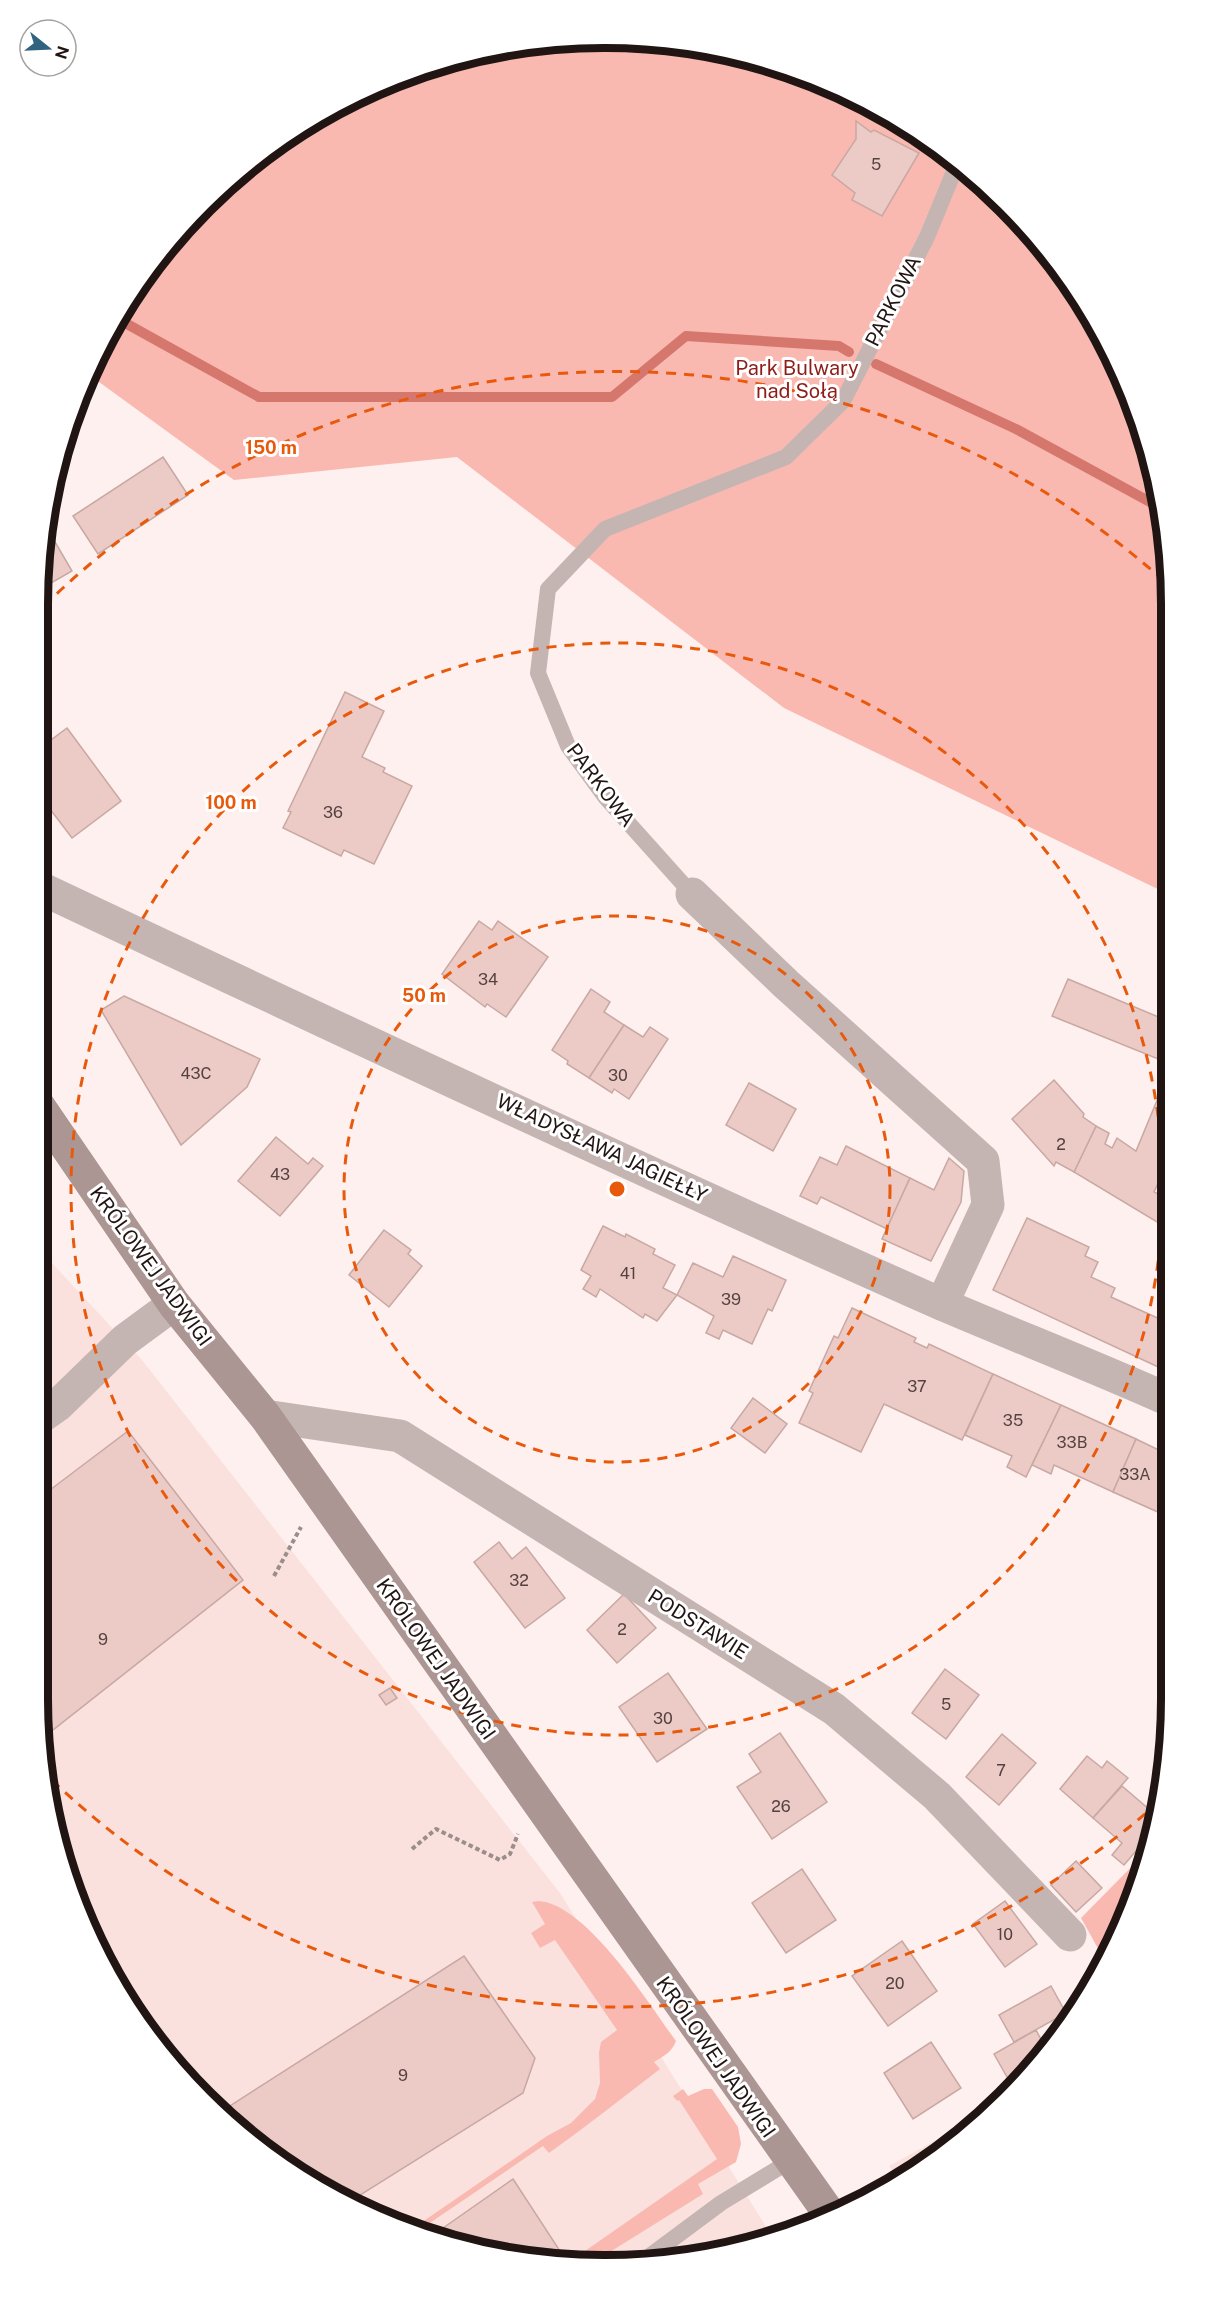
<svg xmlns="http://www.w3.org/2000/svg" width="1209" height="2303" viewBox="0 0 1209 2303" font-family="'Public Sans',sans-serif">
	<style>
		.built { fill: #fbe1dd }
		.green { fill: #fab9b0 }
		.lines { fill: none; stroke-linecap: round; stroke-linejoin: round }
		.stream { stroke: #d5776c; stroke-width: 10 }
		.building { fill: #eccac5; stroke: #c8a8a3; stroke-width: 1.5 }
		.path { stroke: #9a8d8c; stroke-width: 4; stroke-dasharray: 4.5 3; stroke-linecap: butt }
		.lane { stroke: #c4b5b3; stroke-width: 16 }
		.street { stroke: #c4b5b3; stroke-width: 33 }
		.secondary { stroke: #ac9693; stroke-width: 33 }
		.ring { fill: none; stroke: #e8590c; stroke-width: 3; stroke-dasharray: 10 8 }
		.labels { text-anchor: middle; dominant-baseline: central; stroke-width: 6; stroke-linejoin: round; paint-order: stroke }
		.number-label { font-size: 16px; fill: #544240 }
		.street-label { font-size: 20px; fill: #211514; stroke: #fff }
		.park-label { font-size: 20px; fill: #8e1c18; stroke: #fff }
		.rim { fill: none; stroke: #211514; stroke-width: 8 }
		.centre { fill: #e8590c; stroke: #fff; stroke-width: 3 }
		.ring-label { font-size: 18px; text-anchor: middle; font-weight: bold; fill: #e8590c; stroke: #fff; stroke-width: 6; stroke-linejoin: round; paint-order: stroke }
	</style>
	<rect width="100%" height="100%" fill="#fef0ee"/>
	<g class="built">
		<path d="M38,1248L142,1360L560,1893L773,2238L752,2246L642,2264L458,2246L290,2170L155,2044L68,1881L38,1699Z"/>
		<path d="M989,2111L897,2177L889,2166Z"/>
	</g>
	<g class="green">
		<path d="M642,39L752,57L856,96L979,178L1076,289L1128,388L1167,530L1168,894L784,708L457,457L234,480L88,374L96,353L155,259L231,178L321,113L423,67L531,42Z"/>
		<path d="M1152,1846L1113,1950L1105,1961L1081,1918Z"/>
		<path d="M538,1901C586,1903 649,2004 676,2041C672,2052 664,2056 654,2062L660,2069C623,2097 587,2126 549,2153L543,2146L421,2229L415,2227L547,2136L571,2123L595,2099L600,2083L599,2053L601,2042L617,2030L555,1940L540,1948L531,1933L545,1924L532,1902Z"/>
		<path d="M683,2089L688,2096L704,2089H712L738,2127L741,2144L736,2162L698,2184L703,2194L597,2260L575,2258L717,2159L679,2100L677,2101L673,2096Z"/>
	</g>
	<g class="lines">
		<g class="stream">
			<path d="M118,319L259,397H612L686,336L839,346L849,352"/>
			<path d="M876,364L1016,429L1161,508"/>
		</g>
	</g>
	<g class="building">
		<path d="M856,121L871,132L874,130L919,153L882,216L852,200L855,193L832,175L856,139Z"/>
		<path d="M163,457L188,495L98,554L73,516Z"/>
		<path d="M48,530L72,571L39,590V568L45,532Z"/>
		<path d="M345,692L384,711L362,757L385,768L383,772L412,786L374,864L344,850L341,856L283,828L291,812L288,811Z"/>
		<path d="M67,728L121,801L72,838L47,805L38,812L39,749Z"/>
		<path d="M479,921L492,930L498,921L548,957L506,1017L487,1004L485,1007L442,974Z"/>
		<path d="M1068,979L1168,1021V1063L1052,1016Z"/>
		<path d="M591,989L610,1002L604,1012L624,1025L589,1078L567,1064L568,1061L552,1050Z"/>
		<path d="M124,996L260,1059L247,1087L181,1145L101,1010Z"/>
		<path d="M624,1025L643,1037L650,1027L668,1039L629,1099L614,1089L612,1093L589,1078Z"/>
		<path d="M1168,1074L1169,1160L1154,1192L1169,1199V1224L1167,1228L1074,1172L1096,1126L1109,1133L1105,1144L1112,1148L1117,1138L1136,1151Z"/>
		<path d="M1054,1080L1084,1114L1083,1117L1096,1126L1074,1172L1056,1162L1054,1166L1012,1119Z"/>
		<path d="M749,1083L796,1109L773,1151L726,1125Z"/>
		<path d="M276,1137L308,1164L313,1158L323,1166L280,1216L238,1181Z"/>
		<path d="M846,1146L910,1178L887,1229L821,1197L817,1204L800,1196L820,1157L837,1165Z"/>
		<path d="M949,1158L964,1171L961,1202L931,1261L882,1239L910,1178L934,1190Z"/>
		<path d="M1027,1218L1089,1247L1085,1256L1098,1262L1091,1277L1115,1288L1111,1297L1162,1320L1169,1304V1372L993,1290Z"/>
		<path d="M603,1226L625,1237L626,1234L655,1249L653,1254L675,1265L663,1288L677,1295L657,1321L645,1314L643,1318L600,1289L596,1297L583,1289L591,1276L581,1270Z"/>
		<path d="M384,1230L411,1250L408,1254L422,1266L389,1307L349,1275Z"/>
		<path d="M733,1256L786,1280L772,1311L768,1309L752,1344L723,1330L719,1339L706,1333L714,1316L677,1295L693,1263L723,1277Z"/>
		<path d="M852,1308L916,1338L914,1342L927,1348L929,1344L993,1374L962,1440L884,1404L861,1452L799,1423L813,1393L809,1391L834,1336L838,1338Z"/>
		<path d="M993,1374L1061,1405L1026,1477L1007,1467L1012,1456L965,1435Z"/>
		<path d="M753,1398L787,1424L765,1453L731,1428Z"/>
		<path d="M1061,1405L1136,1439L1113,1492L1054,1465L1051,1474L1032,1465Z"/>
		<path d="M128,1431L243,1580L44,1737L38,1698V1499Z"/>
		<path d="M1136,1439L1169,1455L1170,1528L1165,1526L1169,1517L1113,1492Z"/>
		<path d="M499,1542L512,1559L526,1547L565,1598L525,1628L474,1562Z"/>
		<path d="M624,1594L656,1628L617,1663L587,1630Z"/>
		<path d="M945,1669L979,1695L946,1739L912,1713Z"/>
		<path d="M668,1673L707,1729L657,1762L619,1707Z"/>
		<path d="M390,1688L397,1698L386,1705L379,1695Z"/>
		<path d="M780,1733L827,1802L772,1839L737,1787L761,1772L749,1754Z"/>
		<path d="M1002,1734L1036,1763L999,1805L966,1777Z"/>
		<path d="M1087,1756L1102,1768L1107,1761L1128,1778L1093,1818L1060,1789Z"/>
		<path d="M1122,1786L1157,1816L1155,1829L1124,1865L1112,1855L1122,1843L1093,1818Z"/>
		<path d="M1076,1861L1102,1888L1076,1912L1051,1885Z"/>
		<path d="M802,1869L836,1920L786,1953L752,1903Z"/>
		<path d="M1005,1901L1037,1944L1005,1967L973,1924Z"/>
		<path d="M902,1941L937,1991L888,2026L852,1976Z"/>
		<path d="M464,1956L535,2058L523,2093L354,2199L290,2170L225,2109Z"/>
		<path d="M1051,1986L1066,2013L1014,2042L999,2015Z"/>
		<path d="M1036,2030L1044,2045L1040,2051L1031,2056L1034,2060L1020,2079L1011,2084L994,2054Z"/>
		<path d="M931,2042L961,2088L913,2119L884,2073Z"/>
		<path d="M513,2179L560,2251L554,2256L458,2246L433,2235Z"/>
	</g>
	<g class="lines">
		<g class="path">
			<path d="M274,1576L301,1527"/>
			<path d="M412,1849L436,1829L500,1860L510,1854L518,1834"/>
		</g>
		<g class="lane">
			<path d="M692,894L606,798L568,746L538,673L548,589L605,529L786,457L843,401L927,237L957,164"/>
			<path d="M639,2264L721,2203L790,2161"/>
		</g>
		<g class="street">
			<path d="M38,887C337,1028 637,1169 939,1303C1016,1336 1093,1366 1169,1400"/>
			<path d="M692,894L786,984L983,1161L988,1205L942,1304"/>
			<path d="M265,1416L400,1436L834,1709L937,1796L1070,1935"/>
			<path d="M38,1419L58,1405L125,1340L174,1304"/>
		</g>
		<path class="secondary" d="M38,1105L174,1304L265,1416L831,2216"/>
	</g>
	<g class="ring">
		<circle cx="617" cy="1189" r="273"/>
		<circle cx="617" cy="1189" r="546"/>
		<path d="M1159 1802A818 818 0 0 1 54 1782M44 606A818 818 0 0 1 1164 581"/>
	</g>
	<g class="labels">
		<g class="number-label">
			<text x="876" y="164">5</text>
			<text x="333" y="812">36</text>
			<text x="488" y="979">34</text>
			<text x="196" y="1073">43C</text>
			<text x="618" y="1075">30</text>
			<text x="1061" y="1144">2</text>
			<text x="280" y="1174">43</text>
			<text x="628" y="1273">41</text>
			<text x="731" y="1299">39</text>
			<text x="917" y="1386">37</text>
			<text x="1013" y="1420">35</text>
			<text x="1072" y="1442">33B</text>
			<text x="1135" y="1474">33A</text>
			<text x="519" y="1580">32</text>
			<text x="622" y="1629">2</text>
			<text x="103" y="1639">9</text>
			<text x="946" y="1704">5</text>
			<text x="663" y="1718">30</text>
			<text x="1001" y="1770">7</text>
			<text x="781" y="1806">26</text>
			<text x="1005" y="1934">10</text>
			<text x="895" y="1983">20</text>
			<text x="403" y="2075">9</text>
		</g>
		<g class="street-label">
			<text transform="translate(893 301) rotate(-63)">PARKOWA</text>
			<text transform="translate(601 785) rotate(53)">PARKOWA</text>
			<text transform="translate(602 1148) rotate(25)">WŁADYSŁAWA JAGIEŁŁY</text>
			<text transform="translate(151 1266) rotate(54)">KRÓLOWEJ JADWIGI</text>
			<text transform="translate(698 1624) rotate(32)">PODSTAWIE</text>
			<text transform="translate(436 1659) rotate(55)">KRÓLOWEJ JADWIGI</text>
			<text transform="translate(716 2057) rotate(55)">KRÓLOWEJ JADWIGI</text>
		</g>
		<g class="park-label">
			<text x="797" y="368">Park Bulwary<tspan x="797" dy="23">nad Sołą</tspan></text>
		</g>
	</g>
	<path d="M0 0H1209V2303H0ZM604 48H605A556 556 0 0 1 1161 604V1699A556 556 0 0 1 605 2255H604A556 556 0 0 1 48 1699V604A556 556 0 0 1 604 48Z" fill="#fff" fill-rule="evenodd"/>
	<path class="rim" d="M604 48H605A556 556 0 0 1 1161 604V1699A556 556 0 0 1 605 2255H604A556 556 0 0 1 48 1699V604A556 556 0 0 1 604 48Z"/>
	<circle cx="617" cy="1189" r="9" class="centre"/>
	<g class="ring-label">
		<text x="271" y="454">150 m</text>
		<text x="231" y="809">100 m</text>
		<text x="424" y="1002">50 m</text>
	</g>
	<g transform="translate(48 48) rotate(108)"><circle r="28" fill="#ffffff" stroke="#a6a1a1" stroke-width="1.5"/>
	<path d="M0-4.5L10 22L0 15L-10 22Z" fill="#316280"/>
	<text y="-9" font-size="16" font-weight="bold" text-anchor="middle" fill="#211514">N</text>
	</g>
</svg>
